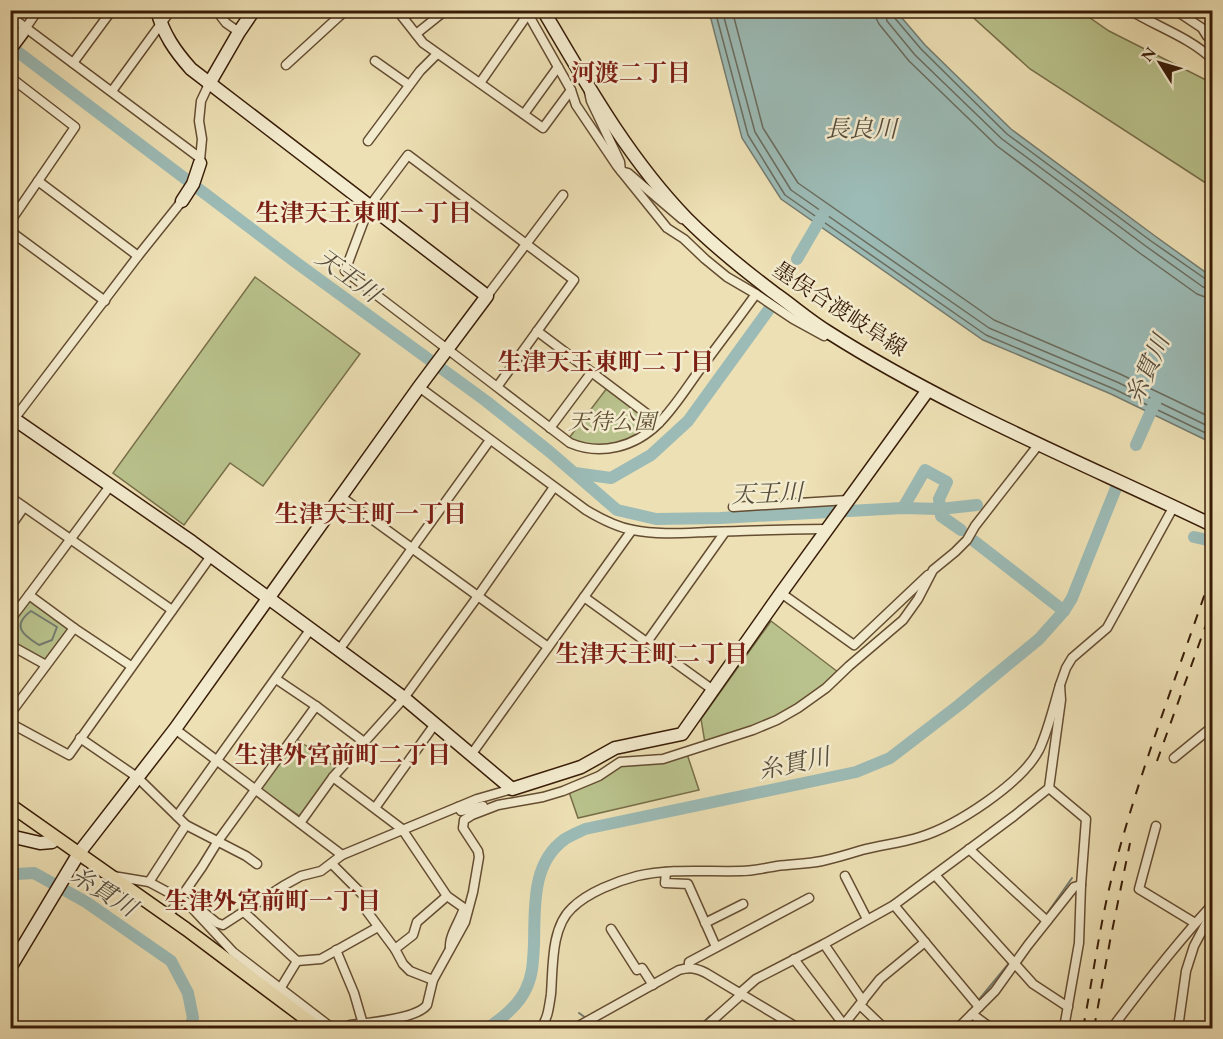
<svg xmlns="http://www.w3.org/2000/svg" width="1223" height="1039" viewBox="0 0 1223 1039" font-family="'EB Garamond','Noto Serif JP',serif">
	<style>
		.green { fill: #b9c28c; stroke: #786f4a; stroke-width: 1.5 }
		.water { fill: #9cbbb6; stroke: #747b70; stroke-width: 1.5 }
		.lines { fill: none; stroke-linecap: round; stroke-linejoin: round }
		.shore { stroke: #6a6c5e; stroke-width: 1.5 }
		.stream { stroke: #747b70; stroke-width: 2 }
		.river { stroke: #9cbbb6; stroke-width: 12 }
		.street-casing { stroke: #654d32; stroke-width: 11 }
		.secondary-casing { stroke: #381c07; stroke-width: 15 }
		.primary-casing { stroke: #381c07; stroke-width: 15 }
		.street { stroke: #f3ebce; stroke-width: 8 }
		.secondary { stroke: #f3ebce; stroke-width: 12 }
		.primary { stroke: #ede0b4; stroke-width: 12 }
		.rail { stroke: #381c07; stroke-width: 2; stroke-dasharray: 10 10; stroke-linecap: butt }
		.labels { text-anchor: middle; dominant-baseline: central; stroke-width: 5; stroke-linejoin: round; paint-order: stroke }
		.street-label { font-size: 22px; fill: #381c07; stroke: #f3ebce }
		.park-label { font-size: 22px; font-style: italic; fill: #5f4e2f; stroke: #f3ebce }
		.neighbourhood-label { font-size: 24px; font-weight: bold; fill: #7a1f14; stroke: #f3ebce }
		.water-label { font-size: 24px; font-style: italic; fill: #564c3c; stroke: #f3ebce }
	</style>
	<rect width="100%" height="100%" fill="#ede0b4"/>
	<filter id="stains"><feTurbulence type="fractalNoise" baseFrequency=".00333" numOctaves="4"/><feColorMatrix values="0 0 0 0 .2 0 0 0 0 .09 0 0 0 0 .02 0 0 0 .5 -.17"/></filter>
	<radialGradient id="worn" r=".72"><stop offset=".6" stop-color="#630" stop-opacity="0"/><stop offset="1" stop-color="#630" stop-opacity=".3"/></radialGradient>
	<g class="green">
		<path d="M966,11H1080L1109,31L1212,83V187L1030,69Z"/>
		<path d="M255,277L360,354L263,486L230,463L184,525L113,473Z"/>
		<path d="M607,388L653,423C625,444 602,454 569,438Z"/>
		<path d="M28,597L70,626L44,661L11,641V622Z"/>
		<path d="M771,621L838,672L823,689L778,717L746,730L705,743L701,719Z"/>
		<path d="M297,739L336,768L301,817L261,789Z"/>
		<path d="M687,754L699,790L578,818L569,792L583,787L599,779L617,766Z"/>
	</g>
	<path class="water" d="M706,11H896L925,45L1011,129L1155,236L1212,277V443L1111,394L983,340L781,199L742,138L711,19Z"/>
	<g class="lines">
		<g class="shore">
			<path d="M713,10L717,18L748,135L785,195L986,335L1114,389L1212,436"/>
			<path d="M722,10L755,132L791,190L989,328L1117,382L1212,428"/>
			<path d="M732,10L763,128L798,183L994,320L1120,374L1212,418"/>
			<path d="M876,10V18L879,24L909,61L997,146L1141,254L1197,294L1205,297L1212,298"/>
			<path d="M885,10L887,21L915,55L1002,139L1147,247L1203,287L1212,289"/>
			<path d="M892,10L893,16L921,49L1007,134L1151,241L1207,280L1212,281"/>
		</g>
		<g class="stream">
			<path d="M31,611L57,627L52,640L39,645C23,635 11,626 31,611Z"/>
			<path d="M1046,915L1072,878"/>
			<path d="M977,1002L1010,962"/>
			<path d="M579,1013L586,1018"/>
			<path d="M591,1021L600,1028"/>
			<path d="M697,1028L710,1016"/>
		</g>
		<g class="river">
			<path d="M10,46L294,261L486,401L550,452L617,510L656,519L720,518L903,508L940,509L977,505"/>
			<path d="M797,259L825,211"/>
			<path d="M1136,445L1156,400"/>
			<path d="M575,473L611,478L651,455L688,421L770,308"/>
			<path d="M903,508L925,470L947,482L939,499L941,516L961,530"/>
			<path d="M1194,537L1212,541"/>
			<path d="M974,541L1064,611"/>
			<path d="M10,879L17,874L34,873L86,902L171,961L188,993L193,1018L190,1028"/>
			<path d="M488,1028C503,1017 518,1006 526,989C533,975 533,960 534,945C535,908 531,863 565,839C571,835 579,832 585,829L856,772L890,758L959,705L1039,639L1064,611L1072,598L1116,488"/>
		</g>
		<g class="street-casing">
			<g id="street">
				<path d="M216,10L226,23L239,32"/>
				<path d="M397,10L423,43L543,128L571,90L576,105L617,166L667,228L684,239L705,259L727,277L756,294"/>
				<path d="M1130,10C1157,27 1189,37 1212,59"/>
				<path d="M1175,10L1202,28L1207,36L1212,40"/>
				<path d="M528,14L571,90"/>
				<path d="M10,16L200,158"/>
				<path d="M23,32L38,10"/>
				<path d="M416,34L446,10"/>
				<path d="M375,61L409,85"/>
				<path d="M73,63L112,10"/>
				<path d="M286,65L346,10"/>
				<path d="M10,77L75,127L10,222"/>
				<path d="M480,83L528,14L527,10"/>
				<path d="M112,91L171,10"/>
				<path d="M589,92L591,101L620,162L621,171L628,173L682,219"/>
				<path d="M524,114L558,67"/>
				<path d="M368,141L420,71L437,54"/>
				<path d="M200,160L202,139L199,121L201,101L209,84"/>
				<path d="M38,181L138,256"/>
				<path d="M10,231L105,301"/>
				<path d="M487,296L563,195"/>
				<path d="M537,331L659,423"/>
				<path d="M419,387L586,510C601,519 616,527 633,530C657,535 683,533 707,532C747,531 787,529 828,529"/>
				<path d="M497,387L574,280L408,155L369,207L345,271L497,387L570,443C601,456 635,447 659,423C675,407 687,387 701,368C719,344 738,319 756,294L793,319L824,336"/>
				<path d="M11,423L138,256L182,201"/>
				<path d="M550,428L591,373"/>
				<path d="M110,486L29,595L74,628L131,666"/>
				<path d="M340,496L548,647"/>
				<path d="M10,497L172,610"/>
				<path d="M733,507L848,500"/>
				<path d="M10,527L24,507"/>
				<path d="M781,593L854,645L928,575"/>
				<path d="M584,597L713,690"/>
				<path d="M10,620L29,595"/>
				<path d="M647,642L725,532"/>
				<path d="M10,645L46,665"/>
				<path d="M339,650L490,440"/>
				<path d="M276,679L316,706L364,742"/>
				<path d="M10,714L74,628"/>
				<path d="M10,723L69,755L211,556"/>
				<path d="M175,729L342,855L477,799L512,789"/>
				<path d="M80,738L137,777L186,825L246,856L257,864"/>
				<path d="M471,755L632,530"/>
				<path d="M1174,758L1212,727"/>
				<path d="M333,777L402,829L447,896L464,908C460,921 449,935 450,948"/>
				<path d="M1049,788L1086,819L1081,885L1079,943L1064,1028"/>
				<path d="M458,807L461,811L483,806"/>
				<path d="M375,808L435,724"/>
				<path d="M177,816L310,630"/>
				<path d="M300,823L333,777L404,698L478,596L554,487"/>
				<path d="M1156,826L1139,889L1195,923"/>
				<path d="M969,849L1047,921"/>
				<path d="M332,864L365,897L366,910L395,949L403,964L410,971L433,980"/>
				<path d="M666,872L665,883L688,884L716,947"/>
				<path d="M935,875L1033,984L1068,1007"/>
				<path d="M113,876L149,882L201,910L217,923L223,925L283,886L301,876L321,871L342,855"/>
				<path d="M845,876L867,919"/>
				<path d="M149,882L186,825"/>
				<path d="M894,905L979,1007"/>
				<path d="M192,908L233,952L332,1028"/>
				<path d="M244,912L297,961L321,959L378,927"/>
				<path d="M168,916L202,867L218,841L316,706"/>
				<path d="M705,923L743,904"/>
				<path d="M611,929L637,970L642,968L653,985"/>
				<path d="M824,944L863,1001"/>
				<path d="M395,949L413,935L417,922L447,896"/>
				<path d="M336,950L354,993L363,1024"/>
				<path d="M794,959L844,1025"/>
				<path d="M689,968V962L809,898"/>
				<path d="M280,989L297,961"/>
				<path d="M740,993L756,979L824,944L894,905L1014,816L1049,788L1061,700L1060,685L1066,668L1072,658L1107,628L1174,506"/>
				<path d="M860,1005L884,1028"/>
				<path d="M972,1014L991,1028"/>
				<path d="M347,1028L350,1025C367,1023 417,1019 427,1005L433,980L465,922L473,892L479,857L478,851L463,828L464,820L472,815L498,805L543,797L563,791L599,776L620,762L663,759L753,730L777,720L798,708L826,688L849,666L903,620L918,599L933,570L955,552L967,540L975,526L1039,444"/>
				<path d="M541,1028C548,1018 549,1007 551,994C553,967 551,927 572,908C581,899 592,893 603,888C614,883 625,879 637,876C671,868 707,872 741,871C754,871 765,868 777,866C792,864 807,864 822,861C836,858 849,854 862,850C881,845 901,843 920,837C956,826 1021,784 1039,750C1048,731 1054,705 1060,685"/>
				<path d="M575,1028L679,970C690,967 696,968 706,973L798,1028"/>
				<path d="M704,1028L742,994"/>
				<path d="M841,1028L880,979L925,942"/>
				<path d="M958,1028L995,991L1028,945L1074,887L1081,885"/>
				<path d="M1112,1028C1144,985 1176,944 1212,905"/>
				<path d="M1178,1028L1186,971L1194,946L1212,912"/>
			</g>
		</g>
		<g class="secondary-casing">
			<g id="secondary">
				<path d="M543,10C586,83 628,158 687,219C715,247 745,271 777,295C794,307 810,321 828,332C949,409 1083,463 1212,525"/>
				<path d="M10,49L22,33"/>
				<path d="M209,84L239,32L254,10"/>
				<path d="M182,201L193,184L200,163"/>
				<path d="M14,419L192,542L384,683L404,698L512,789L581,767L615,748L682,734L781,593L928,390"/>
				<path d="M10,836L40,843L52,842"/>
				<path d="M10,968L79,853L175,729L419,387L487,296L191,69C175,51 163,34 157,10"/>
			</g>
		</g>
		<g class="primary-casing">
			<path id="primary" d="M10,805L186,929L318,1028"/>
		</g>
		<use href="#street" class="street"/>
		<use href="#secondary" class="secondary"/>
		<use href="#primary" class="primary"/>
		<g class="rail">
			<path d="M1157,761L1212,608"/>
			<path d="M1083,1028C1094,972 1101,914 1117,858C1143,762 1180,667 1212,573"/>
			<path d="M1094,1028L1110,941L1130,843"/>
		</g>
	</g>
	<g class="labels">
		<g class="street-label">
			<text transform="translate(840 309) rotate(33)">墨俣合渡岐阜線</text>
		</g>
		<g class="park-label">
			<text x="612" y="421">天待公園</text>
		</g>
		<g class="neighbourhood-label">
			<text x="631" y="72">河渡二丁目</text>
			<text x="364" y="212">生津天王東町一丁目</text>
			<text x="606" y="361">生津天王東町二丁目</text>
			<text x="371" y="513">生津天王町一丁目</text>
			<text x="652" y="653">生津天王町二丁目</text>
			<text x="343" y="754">生津外宮前町二丁目</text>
			<text x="273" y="900">生津外宮前町一丁目</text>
		</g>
		<g class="water-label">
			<text x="861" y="128">長良川</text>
			<text transform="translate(348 275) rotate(36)">天王川</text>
			<text transform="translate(1147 369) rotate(-66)">糸貫川</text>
			<text transform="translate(767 493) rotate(-2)">天王川</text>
			<text transform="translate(794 763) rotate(-12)">糸貫川</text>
			<text transform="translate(104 891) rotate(32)">糸貫川</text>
		</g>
	</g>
	<rect width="1223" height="1039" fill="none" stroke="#ede0b4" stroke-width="36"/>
	<rect x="12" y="12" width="1199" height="1015" fill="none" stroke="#381c07" stroke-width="3"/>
	<rect x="18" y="18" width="1187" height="1003" fill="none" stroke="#381c07" stroke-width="1.5"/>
	<g transform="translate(1160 63) rotate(307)" stroke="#f3ebce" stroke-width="4.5" paint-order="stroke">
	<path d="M0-4.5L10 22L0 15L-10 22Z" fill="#381c07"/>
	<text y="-9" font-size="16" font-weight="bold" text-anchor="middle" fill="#381c07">N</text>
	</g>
	<rect width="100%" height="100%" filter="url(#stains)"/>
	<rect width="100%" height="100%" fill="url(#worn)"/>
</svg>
